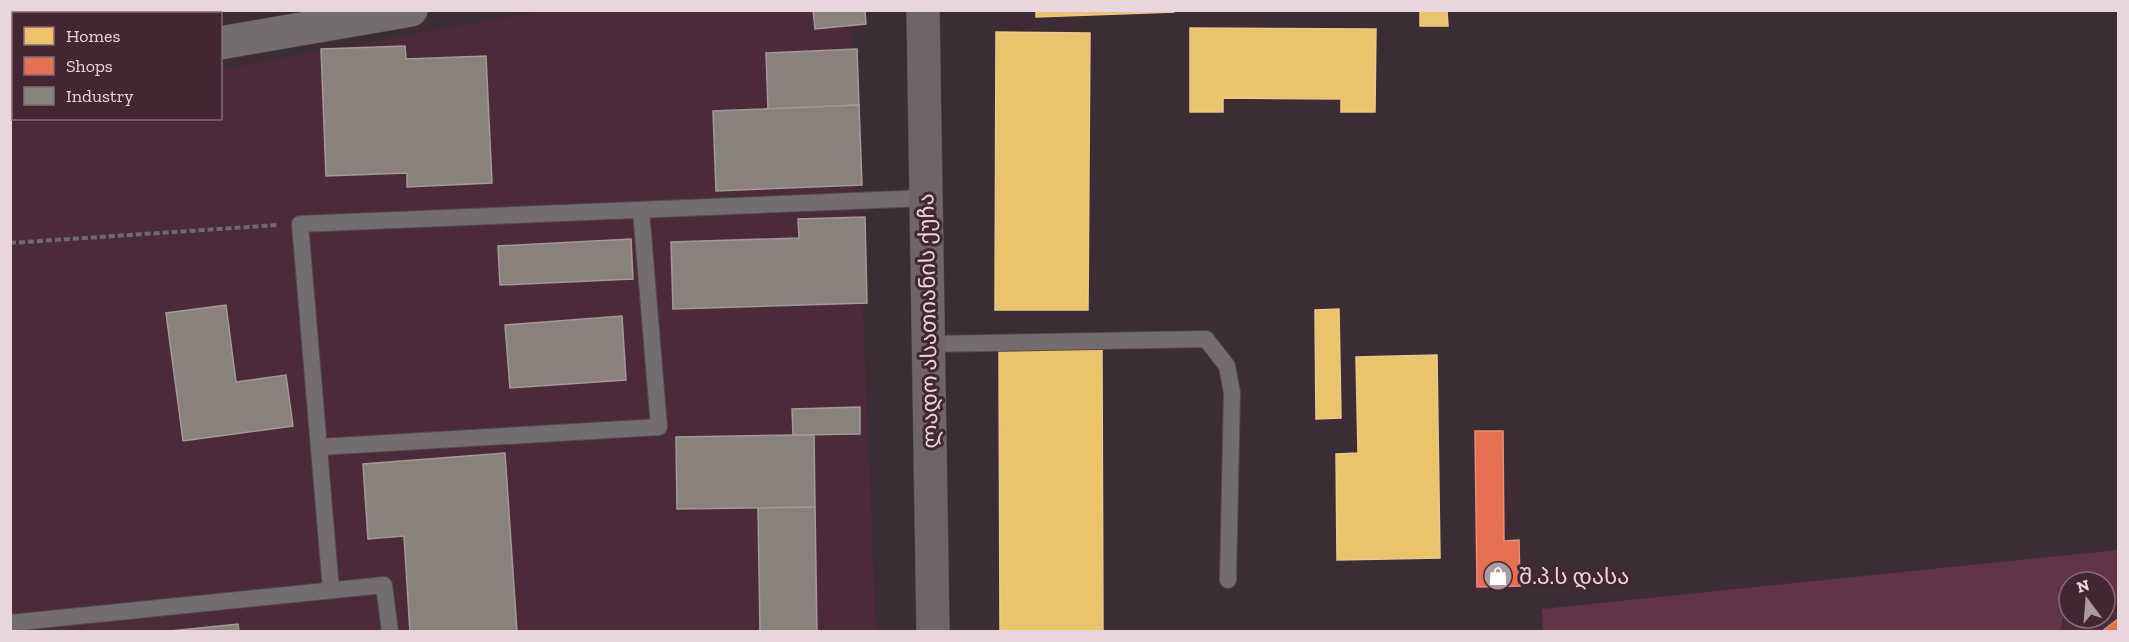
<svg xmlns="http://www.w3.org/2000/svg" width="2129" height="642" viewBox="0 0 2129 642" font-family="'Zilla Slab','Noto Sans Georgian',serif">
	<style>
		.built { fill: #4b2b39 }
		.green { fill: #613448 }
		.homes { fill: #e9c46a; stroke: #e9c98c; stroke-width: 1.5 }
		.shops { fill: #e76f51; stroke: #e88e7b; stroke-width: 1.5 }
		.industry { fill: #8a817c; stroke: #a69a99; stroke-width: 1.5 }
		.lines { fill: none; stroke-linecap: round; stroke-linejoin: round }
		.lane-casing { stroke: #56494e; stroke-width: 18 }
		.street-casing { stroke: #56494e; stroke-width: 34 }
		.secondary-casing { stroke: #56494e; stroke-width: 34 }
		.path { stroke: #72696d; stroke-width: 4; stroke-dasharray: 6 3; stroke-linecap: butt }
		.lane { stroke: #736d6f; stroke-width: 16 }
		.street { stroke: #736d6f; stroke-width: 33 }
		.secondary { stroke: #6f6469; stroke-width: 33 }
		.labels { text-anchor: middle; dominant-baseline: central; stroke-width: 6; stroke-linejoin: round; paint-order: stroke }
		.street-label { font-size: 22px; fill: #e9d6dd; stroke: #422632 }
		.poi-label { font-size: 22px; fill: #e9d6dd; stroke: #422632; text-anchor: start }
	</style>
	<rect width="100%" height="100%" fill="#3c2c33"/>
	<g class="built">
		<path d="M541,11H851L876,631H11L10,108L13,107L14,118H220L221,69Z"/>
		<path d="M2118,597V631L2060,632L2067,604H2069V618H2105V599Z"/>
	</g>
	<path class="green" d="M2118,550V597L2105,599V582H2069V604L2066,605L2060,631H1543L1542,609Z"/>
	<g class="homes">
		<path d="M1036,10H1174V12L1036,17Z"/>
		<path d="M1420,10H1447L1448,26H1420Z"/>
		<path d="M1190,28L1376,29L1375,112H1341V99L1223,98V112H1190Z"/>
		<path d="M996,32L1090,33L1088,310H995Z"/>
		<path d="M1339,309L1341,418L1316,419L1315,310Z"/>
		<path d="M1102,347L1103,631H1000L999,348Z"/>
		<path d="M1437,355L1440,558L1337,560L1336,454L1358,453L1356,357Z"/>
	</g>
	<g class="shops">
		<path d="M1475,431H1503L1504,541L1519,540L1520,586L1477,587Z"/>
		<path d="M2118,619V632H2101Z"/>
	</g>
	<g class="industry">
		<path d="M813,10H865L866,24L815,29Z"/>
		<path d="M405,46L406,59L486,56L492,183L407,187V173L326,176L321,49Z"/>
		<path d="M857,49L859,105L768,109L766,53Z"/>
		<path d="M859,105L862,185L716,191L713,111Z"/>
		<path d="M865,217L867,303L673,309L671,242L799,238L798,219Z"/>
		<path d="M631,239L633,279L500,285L498,246Z"/>
		<path d="M226,305L236,382L286,375L293,426L183,441L166,313Z"/>
		<path d="M622,316L626,380L510,388L505,325Z"/>
		<path d="M860,407V434L793,435L792,409Z"/>
		<path d="M793,435H814L815,507L677,509L676,437Z"/>
		<path d="M505,453L517,632H410L404,536L368,539L363,464Z"/>
		<path d="M815,507L817,632H760L758,508Z"/>
		<path d="M238,624L239,632H160Z"/>
	</g>
	<g class="lines">
		<g class="lane-casing">
			<g id="lane">
				<path d="M928,344L1206,339L1227,366L1232,393L1228,580"/>
				<path d="M319,447L659,427L641,210"/>
				<path d="M331,590L300,224L926,198"/>
				<path d="M10,623L384,585L390,632"/>
			</g>
		</g>
		<g class="street-casing">
			<g id="street">
				<path d="M220,43L411,10"/>
				<path d="M10,78L14,77"/>
			</g>
		</g>
		<g class="secondary-casing">
			<path id="secondary" d="M923,10L933,632"/>
		</g>
		<path class="path" d="M10,243L278,225"/>
		<use href="#lane" class="lane"/>
		<use href="#street" class="street"/>
		<use href="#secondary" class="secondary"/>
	</g>
	<defs>
		<g id="shop-disc" transform="scale(1.5)"><circle r="9.5" fill="#ac9aa2" stroke="#422632"/><path d="M-5-2.5h2.3a2.7 3.5 0 0 1 5.4 0H5L5.5 6h-11ZM-1.5-2.5h3a1.5 2.3 0 0 0-3 0Z" fill="#fff"/></g>
	</defs>
	<g fill-rule="evenodd">
		<use href="#shop-disc" x="1498" y="576"/>
	</g>
	<g class="labels">
		<g class="street-label">
			<text transform="translate(928 321) rotate(-91)">ლადო ასათიანის ქუჩა</text>
		</g>
		<g class="poi-label">
			<text x="1519" y="576">შ.პ.ს დასა</text>
		</g>
	</g>
	<rect width="2129" height="642" fill="none" stroke="#e9d6dd" stroke-width="24"/>
	<rect x="12" y="12" width="210" height="108" fill="#422632" stroke="#856c76" stroke-width="1.5"/>
	<rect x="24" y="27" width="30" height="18" fill="#e9c46a" stroke="#856c76" stroke-width="1.5"/>
	<text x="66" y="42" font-size="18" fill="#e9d6dd">Homes</text>
	<rect x="24" y="57" width="30" height="18" fill="#e76f51" stroke="#856c76" stroke-width="1.5"/>
	<text x="66" y="72" font-size="18" fill="#e9d6dd">Shops</text>
	<rect x="24" y="87" width="30" height="18" fill="#8a817c" stroke="#856c76" stroke-width="1.5"/>
	<text x="66" y="102" font-size="18" fill="#e9d6dd">Industry</text>
	<g transform="translate(2087 600) rotate(344)"><circle r="28" fill="#422632" stroke="#856c76" stroke-width="1.5"/>
	<path d="M0-4.5L10 22L0 15L-10 22Z" fill="#ac9aa2"/>
	<text y="-9" font-size="16" font-weight="bold" text-anchor="middle" fill="#e9d6dd">N</text>
	</g>
</svg>
